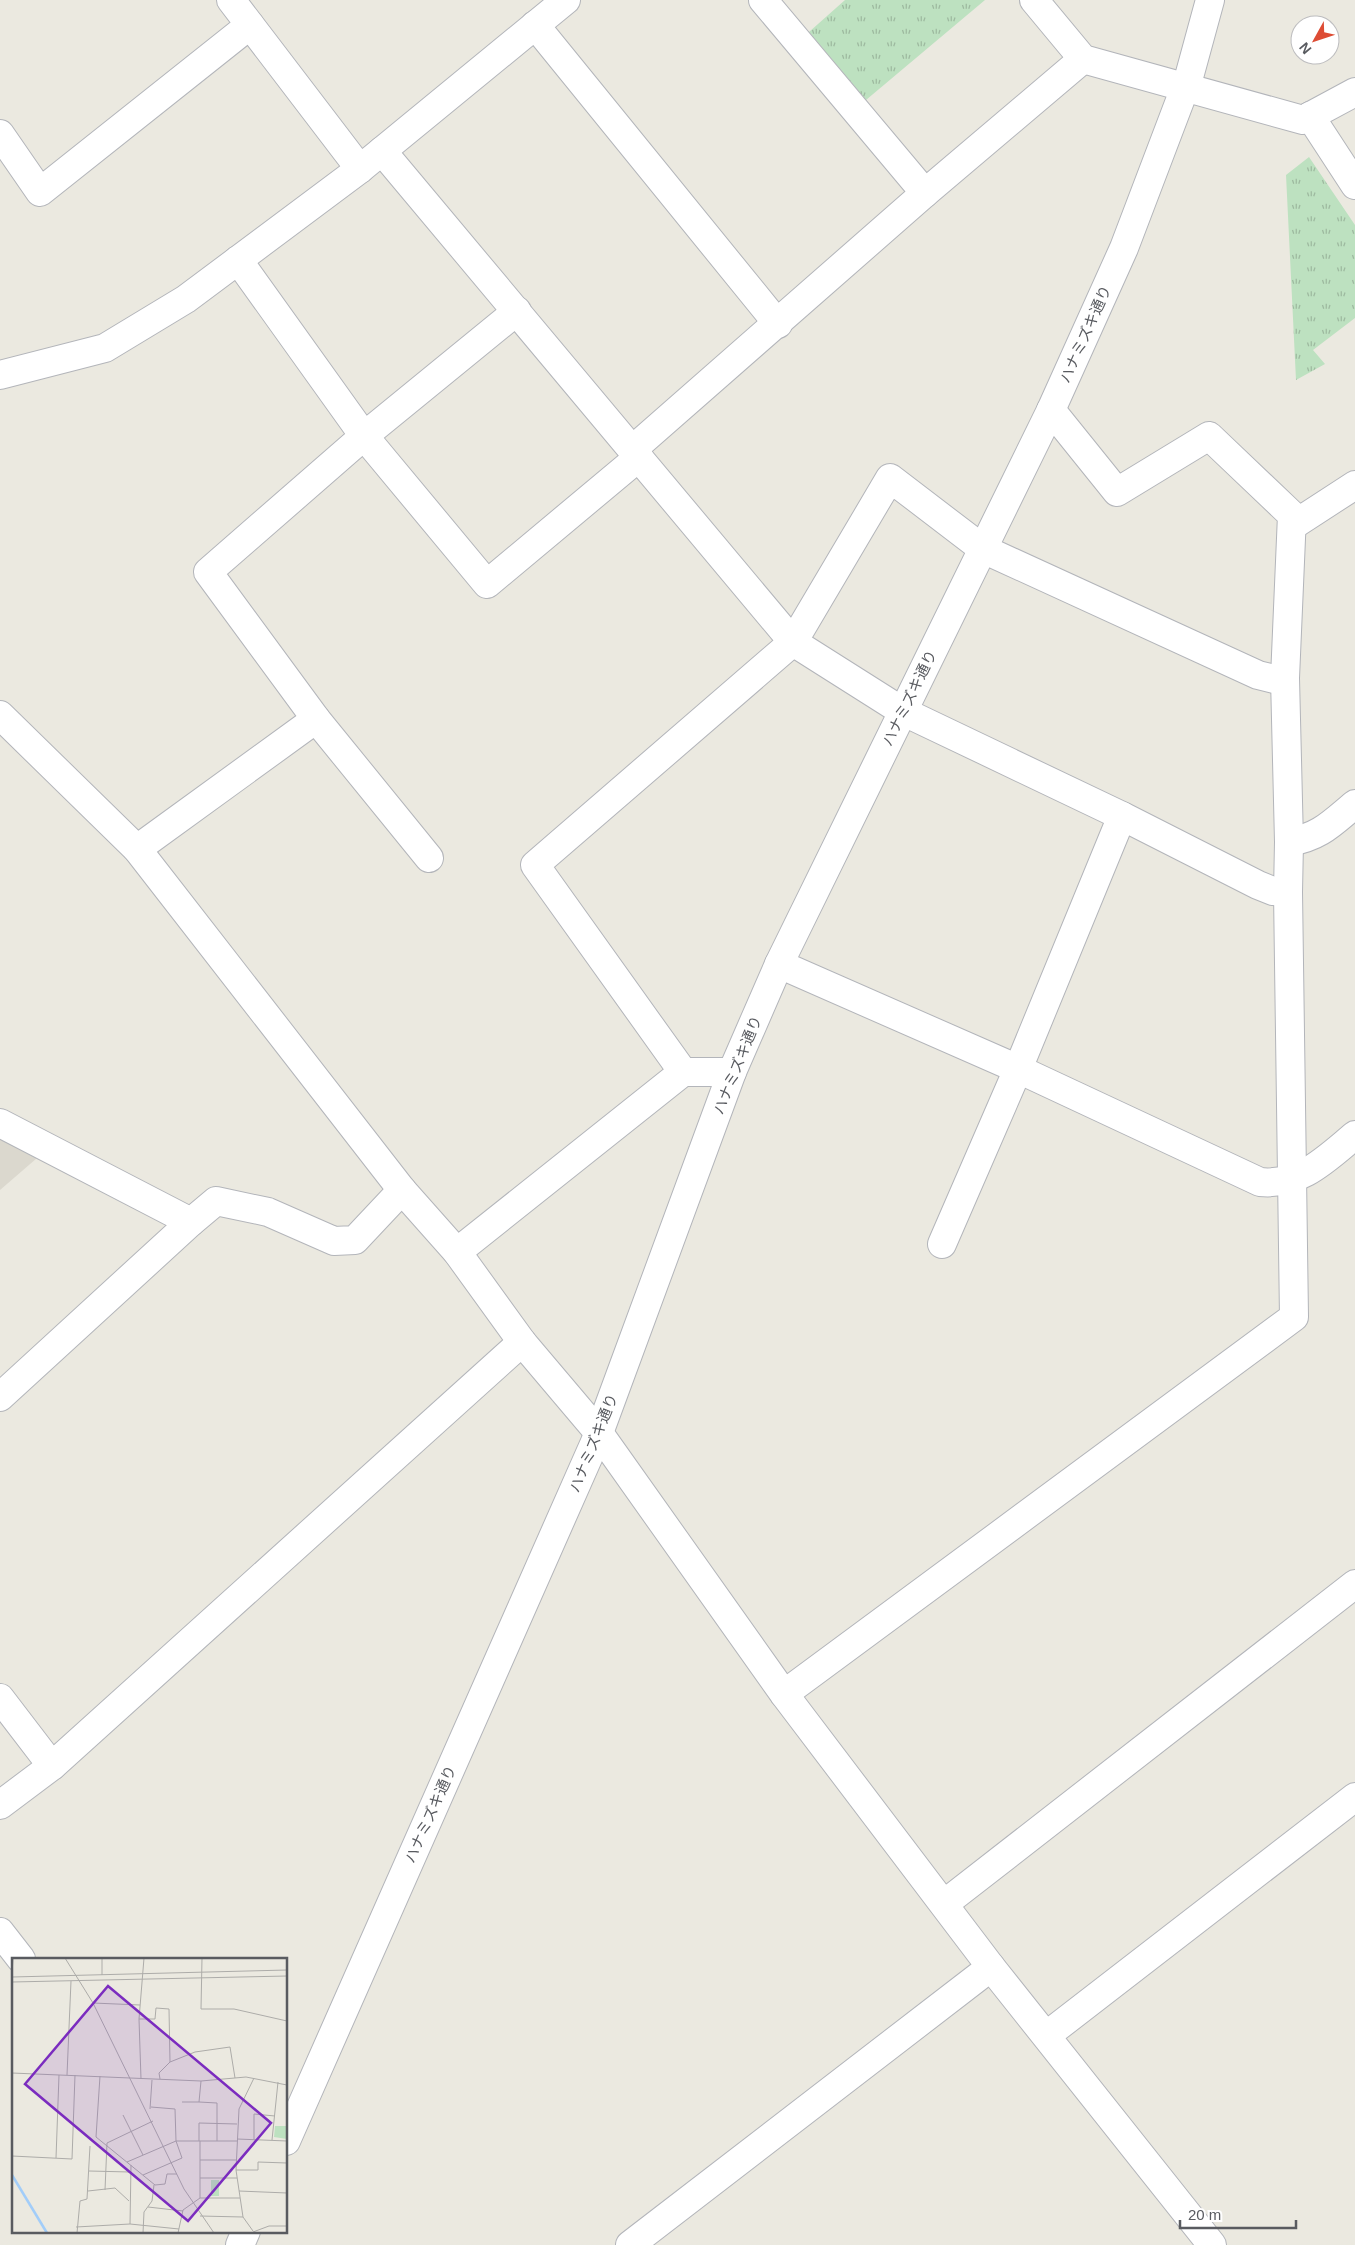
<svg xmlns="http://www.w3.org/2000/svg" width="1355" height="2245" viewBox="0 0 1355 2245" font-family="Helvetica,'Noto Sans JP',sans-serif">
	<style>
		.education { fill: #dbd8ce }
		.grass { fill: url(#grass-tufts) }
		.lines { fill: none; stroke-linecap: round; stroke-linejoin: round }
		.minor-casing { stroke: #b3b5ba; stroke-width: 30 }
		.tertiary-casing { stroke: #b3b5ba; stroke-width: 30 }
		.minor { stroke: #fff; stroke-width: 28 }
		.tertiary { stroke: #fff; stroke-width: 28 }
		.labels { text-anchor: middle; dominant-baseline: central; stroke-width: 4; stroke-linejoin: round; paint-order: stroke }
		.street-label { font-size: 15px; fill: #595b60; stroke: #fff }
		.inset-river { fill: none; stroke: #a2cdf9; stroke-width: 2.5 }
		.inset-road { fill: none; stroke: #adaca9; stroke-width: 1 }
		.view { fill: #7b2cbf; fill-opacity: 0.15; stroke: #7b2cbf; stroke-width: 2.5 }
		.inset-edge { fill: none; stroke: #595b60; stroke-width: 2.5 }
	</style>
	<defs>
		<pattern id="grass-tufts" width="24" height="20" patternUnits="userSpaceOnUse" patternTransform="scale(1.25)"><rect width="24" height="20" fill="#bde1c0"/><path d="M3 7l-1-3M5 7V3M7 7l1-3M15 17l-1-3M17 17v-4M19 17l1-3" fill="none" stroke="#9db99f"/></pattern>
	</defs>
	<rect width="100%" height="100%" fill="#ebe9e0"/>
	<path class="education" d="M0,1139L37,1158L0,1190Z"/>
	<g class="grass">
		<path d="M845,0H985L866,100L809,32Z"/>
		<path d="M1309,157L1355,225V318L1313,350L1325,364L1296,380L1286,175Z"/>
	</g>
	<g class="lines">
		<g class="minor-casing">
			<g id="minor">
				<path d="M231,0L360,169"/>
				<path d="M763,0L925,193"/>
				<path d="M1034,0L1083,59L1303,120L1355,92"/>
				<path d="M535,25L778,324"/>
				<path d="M1310,116L1355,185"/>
				<path d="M0,134L40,192L250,25"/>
				<path d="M382,151L793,642L902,711L1122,816L1258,885L1273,891L1288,892"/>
				<path d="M238,260L364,436L487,584L639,457"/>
				<path d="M0,375L105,348L186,299L360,169L566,0"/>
				<path d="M632,450L925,193L1083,59"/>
				<path d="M1292,526L1355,485"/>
				<path d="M0,715L137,849L402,1190L457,1252L522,1342L599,1433L784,1694L991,1967L1212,2245"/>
				<path d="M316,719L429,858"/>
				<path d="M1289,842C1320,837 1332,823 1355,804"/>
				<path d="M137,849L316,719L208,572L364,436L517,311"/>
				<path d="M779,964L1018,1069L1260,1182C1300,1186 1326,1159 1355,1135"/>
				<path d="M683,1072L535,865L793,642L890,478L983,549L1258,675L1274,679L1285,678"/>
				<path d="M0,1123L191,1222L216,1201L268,1212L334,1241L355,1240L402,1190"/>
				<path d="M942,1244L1018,1069L1122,816"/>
				<path d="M457,1252L683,1072H732"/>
				<path d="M0,1397L191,1222"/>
				<path d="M784,1694L1294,1317L1288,892L1289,842L1285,678L1292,515L1209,436L1117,492L1051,410"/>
				<path d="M0,1698L52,1766"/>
				<path d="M0,1805L52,1766L522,1342"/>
				<path d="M944,1904L1355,1584"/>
				<path d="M0,1932L21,1959"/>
				<path d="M1047,2035L1355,1797"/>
				<path d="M630,2245L991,1967"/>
			</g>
		</g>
		<g class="tertiary-casing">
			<g id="tertiary">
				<path d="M286,2141L599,1433L732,1072L779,964L1051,410L1124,248L1189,77L1210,0"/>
				<path d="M240,2245L246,2231"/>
			</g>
		</g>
		<use href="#minor" class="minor"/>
		<use href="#tertiary" class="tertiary"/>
	</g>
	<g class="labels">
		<g class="street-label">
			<text transform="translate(1085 334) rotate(-66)">ハナミズキ通り</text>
			<text transform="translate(909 698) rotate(-64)">ハナミズキ通り</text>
			<text transform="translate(737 1065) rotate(-68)">ハナミズキ通り</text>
			<text transform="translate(593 1443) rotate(-68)">ハナミズキ通り</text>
			<text transform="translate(430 1814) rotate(-66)">ハナミズキ通り</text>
		</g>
	</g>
	<g transform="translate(12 1958)">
		<rect width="275" height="275" fill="#ebe9e0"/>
		<path d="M263,168H275V181L262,179ZM199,222H207V238H199Z" fill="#bde1c0"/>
		<path class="inset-river" d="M0,217L35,275"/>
		<path class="inset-road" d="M53,0L81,45L172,231L202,275M190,0L189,51H222L275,63M0,16L1,0M90,17V0M0,19L275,12M0,24L275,18M81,45L128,47M127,61H143L144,50L157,51L158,104M0,115L189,123L234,119L275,127M55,117L59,23M88,118L84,179L143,227L153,226L155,216H165M129,121L127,61L132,0M148,121L147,115L158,104L183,94L218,89L223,120M189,123L187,144L205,145V183M170,144H187M138,151L140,122M111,157L131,197M225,181L275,183M242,181V156L263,158M260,182L266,124M187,183V165L225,166M188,183V240M0,198L60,201L63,117M44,200L47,117M188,202H224M115,204L164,183H225M224,212H246V204L275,205M77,213L118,214M131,217L170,200L164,183L163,151L139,149M188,220H225M93,232L95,185L141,163M76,233L103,230L117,243M227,233L275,235M136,249L171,253M188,258L231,259M118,266L119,207M64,269L118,266L167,271M241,273L231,259L224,212L227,151L242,120M241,274L257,268H275M65,275L68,243L75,241L78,188M131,275L132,254L140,243L142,227M166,275L171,252L188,240H228"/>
		<path class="view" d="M96,28L259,165L176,263L13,126Z"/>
		<rect width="275" height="275" class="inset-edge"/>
	</g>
	<g transform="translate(1315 40) rotate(230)"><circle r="24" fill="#ffffff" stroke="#bdbdbf"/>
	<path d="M0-4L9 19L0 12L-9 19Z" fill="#dd4c34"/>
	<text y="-8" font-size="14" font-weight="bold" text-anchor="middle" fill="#595b60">N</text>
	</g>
	<path d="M1180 2220v8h116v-8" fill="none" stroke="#595b60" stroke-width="2.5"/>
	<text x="1188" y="2220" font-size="15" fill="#595b60" stroke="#ffffff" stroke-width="4" paint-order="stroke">20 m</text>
</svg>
